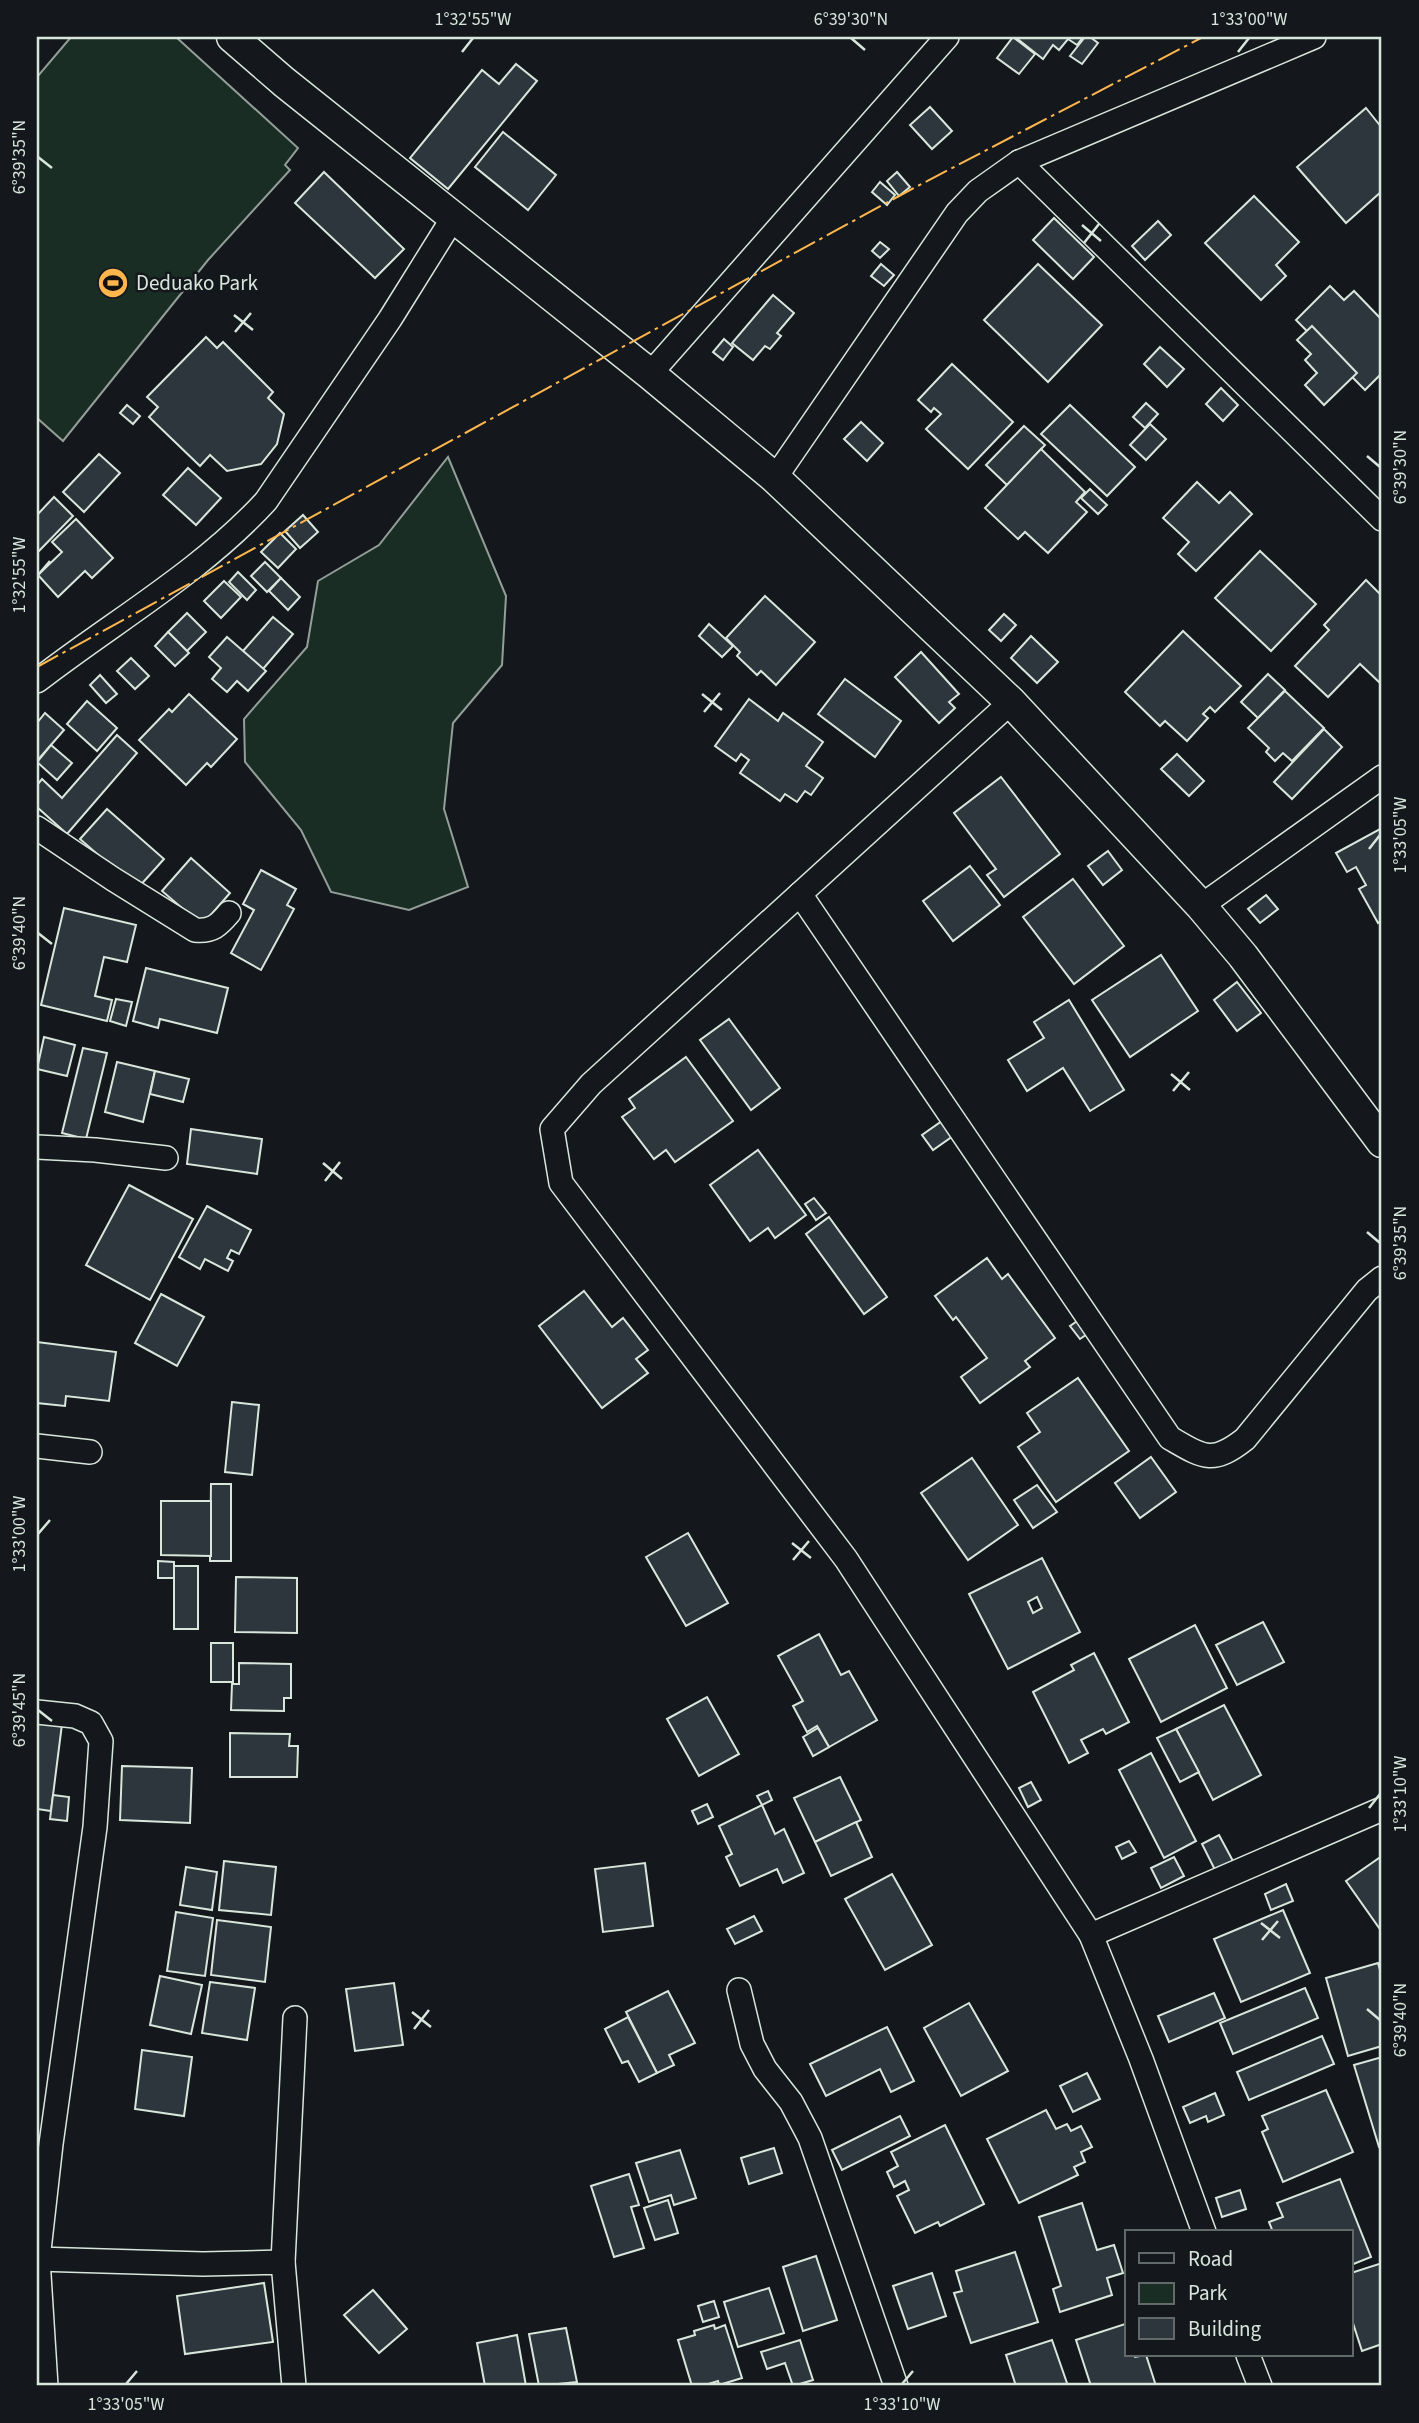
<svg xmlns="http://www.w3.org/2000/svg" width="1419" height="2423" viewBox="0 0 1419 2423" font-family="'Source Sans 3',sans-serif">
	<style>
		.green { fill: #1a2d24; stroke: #939e99; stroke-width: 2 }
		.building { fill: #2c363c; stroke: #d8e6dc; stroke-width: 2; fill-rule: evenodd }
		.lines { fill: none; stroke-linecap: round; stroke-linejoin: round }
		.minor-casing { stroke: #d8e6dc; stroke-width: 26 }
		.tertiary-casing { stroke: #d8e6dc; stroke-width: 33 }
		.minor { stroke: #14181c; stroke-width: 23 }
		.tertiary { stroke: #14181c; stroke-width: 30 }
		.power { stroke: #ffb74d; stroke-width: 2; stroke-dasharray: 24 5 3.5 5; stroke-linecap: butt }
		.ticks { fill: none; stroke: #d8e6dc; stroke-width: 2.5 }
		.labels { text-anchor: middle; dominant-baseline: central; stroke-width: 5; stroke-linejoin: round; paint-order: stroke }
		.poi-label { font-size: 21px; fill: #d8e6dc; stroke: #14181c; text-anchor: start }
		.neatline { fill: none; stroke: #d8e6dc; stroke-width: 2.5 }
		.ticks-label { font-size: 18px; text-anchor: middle; fill: #d8e6dc }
	</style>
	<rect width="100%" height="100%" fill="#14181c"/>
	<g class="green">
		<path d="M71,37H176L298,148L285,165L290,170L208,260L63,441L37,418V77Z"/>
		<path d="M448,457L506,596L502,665L453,723L444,809L468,887L409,910L331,892L301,830L245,762L244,719L307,647L318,581L379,545Z"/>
	</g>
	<g class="building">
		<path d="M1013,37L1035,54L1019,74L997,58Z"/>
		<path d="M1015,37H1083L1077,45L1068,39L1059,50L1053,45L1043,59Z"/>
		<path d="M1085,37H1090L1098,43L1082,64L1070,56Z"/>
		<path d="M516,64L537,81L448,189L410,158L482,70L499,84Z"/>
		<path d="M930,107L952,131L932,149L910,125Z"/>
		<path d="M1366,108L1382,128V191L1346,223L1297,167Z"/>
		<path d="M503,132L556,175L528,210L475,167Z"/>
		<path d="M324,172L404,249L375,278L295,203Z"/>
		<path d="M897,172L910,187L899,196L887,181Z"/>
		<path d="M880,182L895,195L887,205L872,192Z"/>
		<path d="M1254,196L1299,242L1276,265L1286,276L1261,300L1205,243Z"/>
		<path d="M1054,218L1094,257L1073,279L1033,240Z"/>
		<path d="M1158,221L1171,235L1145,260L1132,246Z"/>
		<path d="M880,242L889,249L880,258L872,251Z"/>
		<path d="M881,264L894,275L884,286L871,276Z"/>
		<path d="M1038,264L1102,325L1048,382L984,320Z"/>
		<path d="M1330,286L1344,300L1354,291L1382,320V373L1365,390L1296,320Z"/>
		<path d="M773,295L794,313L777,333L781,336L770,349L765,346L753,360L732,343Z"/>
		<path d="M1312,326L1357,373L1324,405L1305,385L1317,373L1305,360L1311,354L1297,340Z"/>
		<path d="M206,337L217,348L223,342L273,392L268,398L284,414L277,444L261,464L227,471L210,455L200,466L149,417L158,407L147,397Z"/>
		<path d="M724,339L733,347L723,360L713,352Z"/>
		<path d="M1160,347L1184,369L1167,387L1144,364Z"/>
		<path d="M952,364L1013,422L968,469L926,429L941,414L934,408L931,412L918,400Z"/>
		<path d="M1221,388L1238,405L1223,421L1206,404Z"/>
		<path d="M1146,403L1158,414L1145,428L1133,417Z"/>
		<path d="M127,405L140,416L133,424L120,413Z"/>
		<path d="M1070,405L1135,467L1107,496L1041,434Z"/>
		<path d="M861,422L883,443L867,461L844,439Z"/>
		<path d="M1150,424L1166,439L1146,460L1130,445Z"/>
		<path d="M1024,426L1045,445L1007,485L986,465Z"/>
		<path d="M1041,449L1085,492L1076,502L1087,512L1048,553L1025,532L1018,539L985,508Z"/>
		<path d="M99,454L120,473L84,512L63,492Z"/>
		<path d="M188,468L221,498L196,525L163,495Z"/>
		<path d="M1197,482L1219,503L1230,492L1252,514L1196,571L1178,554L1189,542L1163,518Z"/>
		<path d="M1090,489L1107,505L1098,514L1081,498Z"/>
		<path d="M54,497L73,516L37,553V515Z"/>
		<path d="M303,515L318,532L300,548L285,531Z"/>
		<path d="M76,519L113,558L92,578L85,571L58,597L38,575L62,552L52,542Z"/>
		<path d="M280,533L296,549L278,568L261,552Z"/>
		<path d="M1260,551L1316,604L1271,651L1215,598Z"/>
		<path d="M265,562L281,578L267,592L251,576Z"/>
		<path d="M238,572L256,590L247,600L229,582Z"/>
		<path d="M281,578L300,597L288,610L269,591Z"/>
		<path d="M1366,580L1382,596V679L1379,682L1360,664L1328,697L1295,666L1329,630L1324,625Z"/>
		<path d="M224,581L241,597L221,618L204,601Z"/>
		<path d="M765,596L815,642L776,685L761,671L757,675L737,656L740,652L726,638Z"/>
		<path d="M187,613L206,632L187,651L168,632Z"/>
		<path d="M1004,614L1016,625L1001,641L989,630Z"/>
		<path d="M273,617L293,634L263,669L243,651Z"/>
		<path d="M709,624L733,646L722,657L699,636Z"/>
		<path d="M1183,631L1241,686L1215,712L1210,707L1203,714L1208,718L1187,741L1165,721L1160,726L1125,692Z"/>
		<path d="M168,632L189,653L175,666L155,646Z"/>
		<path d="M1031,636L1058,662L1037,683L1011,658Z"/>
		<path d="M227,637L266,671L248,691L237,681L227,692L212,679L221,668L209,657Z"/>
		<path d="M921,652L959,694L949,702L955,708L939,723L895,677Z"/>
		<path d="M131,658L149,676L135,689L117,671Z"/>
		<path d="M1268,674L1285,690L1258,718L1241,702Z"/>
		<path d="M100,675L117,694L106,703L90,685Z"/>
		<path d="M845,679L901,721L875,757L818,714Z"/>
		<path d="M1285,691L1324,728L1292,761L1283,753L1275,761L1266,752L1269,748L1248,728Z"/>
		<path d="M189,694L237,739L211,767L207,763L186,785L139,740L169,709L172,712Z"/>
		<path d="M749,699L778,721L783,713L823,742L806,766L823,778L811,795L805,791L797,802L785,794L780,801L740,773L749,760L741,754L736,761L715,746Z"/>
		<path d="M87,701L117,728L97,751L67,724Z"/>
		<path d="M45,713L64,730L37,761V723Z"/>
		<path d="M1324,729L1342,747L1292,799L1274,782Z"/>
		<path d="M117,735L137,753L67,834L37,807V785L42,779L62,798Z"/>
		<path d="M51,745L72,763L57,780L37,762Z"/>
		<path d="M1177,754L1204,781L1189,796L1161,769Z"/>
		<path d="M1001,777L1060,854L1004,897L987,875L996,869L954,813Z"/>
		<path d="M107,809L164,859L137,889L80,839Z"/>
		<path d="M1380,829L1382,832V920L1378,923L1359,889L1366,885L1356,867L1347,872L1336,853Z"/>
		<path d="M1108,851L1122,870L1103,885L1088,866Z"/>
		<path d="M191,858L230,893L202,925L162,891Z"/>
		<path d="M970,866L1000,905L953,941L923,901Z"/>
		<path d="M261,870L296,889L287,905L294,909L261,970L231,953L254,910L243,904Z"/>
		<path d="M1073,879L1124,946L1074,984L1023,917Z"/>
		<path d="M1266,895L1278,909L1260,923L1248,909Z"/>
		<path d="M64,908L136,925L127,962L104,957L95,996L112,1000L107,1021L41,1005Z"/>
		<path d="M1161,955L1198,1011L1130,1057L1092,1000Z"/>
		<path d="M146,968L228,988L217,1033L160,1019L158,1028L133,1021Z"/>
		<path d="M1237,982L1261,1013L1237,1031L1214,1000Z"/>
		<path d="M116,999L132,1002L126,1026L110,1021Z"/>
		<path d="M1069,1000L1124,1090L1090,1111L1063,1068L1027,1091L1008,1060L1044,1038L1034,1022Z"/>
		<path d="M729,1019L780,1088L751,1110L700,1040Z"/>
		<path d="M44,1037L75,1045L67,1076L37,1069Z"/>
		<path d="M83,1048L107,1053L86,1139L62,1133Z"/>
		<path d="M686,1057L733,1121L675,1162L666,1150L654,1159L622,1117L635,1108L629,1099Z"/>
		<path d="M117,1062L155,1071L143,1122L105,1112Z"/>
		<path d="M155,1071L189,1079L183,1102L150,1094Z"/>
		<path d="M942,1121L953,1136L933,1150L922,1135Z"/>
		<path d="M191,1129L262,1139L257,1174L187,1164Z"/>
		<path d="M758,1150L806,1215L775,1238L768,1228L750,1241L710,1185Z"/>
		<path d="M129,1185L193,1219L150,1300L86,1265Z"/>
		<path d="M814,1198L826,1213L816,1220L805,1204Z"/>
		<path d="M207,1206L251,1230L239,1254L231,1250L227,1258L233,1261L228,1271L205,1259L200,1269L179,1257Z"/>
		<path d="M829,1217L887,1297L864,1314L806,1234Z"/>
		<path d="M987,1258L1002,1279L1008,1274L1055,1338L1025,1361L1030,1367L980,1403L961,1377L987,1358L956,1317L953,1320L935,1296Z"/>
		<path d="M584,1291L612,1327L623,1318L648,1350L636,1359L648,1373L602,1408L539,1326Z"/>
		<path d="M161,1294L204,1317L177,1366L135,1343Z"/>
		<path d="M1083,1317L1093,1330L1080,1339L1070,1326Z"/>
		<path d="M37,1342L116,1352L109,1401L66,1396L65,1406L37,1403Z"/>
		<path d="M1078,1378L1129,1451L1056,1502L1018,1447L1040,1432L1027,1413Z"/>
		<path d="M232,1402L259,1405L252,1475L225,1472Z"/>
		<path d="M1151,1457L1176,1492L1140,1518L1115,1483Z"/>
		<path d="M972,1458L1018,1525L968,1560L921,1493Z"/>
		<path d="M211,1484H231V1561H210Z"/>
		<path d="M1037,1485L1057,1512L1033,1528L1014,1500Z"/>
		<path d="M161,1501H211V1556L161,1555Z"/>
		<path d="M688,1533L728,1603L686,1626L646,1557Z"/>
		<path d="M1042,1558L1080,1632L1008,1669L969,1594ZM1037,1597L1042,1608L1033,1613L1028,1602Z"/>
		<path d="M158,1561L174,1562V1578H158Z"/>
		<rect x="174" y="1566" width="24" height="63"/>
		<path d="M236,1577L297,1578V1633L235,1632Z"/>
		<path d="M1263,1622L1284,1662L1237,1685L1216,1645Z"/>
		<path d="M1195,1625L1227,1688L1161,1722L1129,1659Z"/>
		<path d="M819,1634L841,1675L849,1671L877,1720L829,1747L817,1726L807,1732L793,1706L803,1701L778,1656Z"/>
		<rect x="211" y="1643" width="22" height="39"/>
		<path d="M1094,1653L1129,1722L1106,1734L1103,1729L1081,1740L1088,1753L1069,1763L1033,1692L1074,1670L1071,1665Z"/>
		<path d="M239,1663L291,1664V1698H284V1711L231,1710L232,1684H239Z"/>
		<path d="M707,1697L739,1754L699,1776L667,1719Z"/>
		<path d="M1224,1705L1261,1775L1213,1800L1176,1729Z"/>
		<path d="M37,1721L62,1724L51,1811L37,1809Z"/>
		<path d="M818,1728L829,1747L813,1756L803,1737Z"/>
		<path d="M1176,1729L1199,1772L1180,1782L1157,1738Z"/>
		<path d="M230,1733L290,1734L289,1746H298L297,1777H230Z"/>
		<path d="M1151,1753L1196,1841L1164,1858L1119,1770Z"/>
		<path d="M122,1766L192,1768L190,1823L120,1820Z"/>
		<path d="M840,1777L861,1820L815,1842L794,1798Z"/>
		<path d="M1031,1782L1041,1800L1028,1807L1019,1788Z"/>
		<path d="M768,1791L772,1800L762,1805L757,1796Z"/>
		<path d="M53,1795L69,1797L67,1821L50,1819Z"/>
		<path d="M707,1804L713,1817L698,1824L692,1811Z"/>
		<path d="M762,1805L775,1834L784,1829L804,1873L783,1883L777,1869L740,1886L726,1857L732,1854L719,1826Z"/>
		<path d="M856,1822L872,1857L831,1876L815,1842Z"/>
		<path d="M1219,1835L1233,1861L1215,1870L1202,1844Z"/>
		<path d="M1129,1841L1136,1852L1122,1859L1116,1847Z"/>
		<path d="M1382,1856V1932L1346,1881Z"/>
		<path d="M1174,1857L1184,1876L1161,1888L1151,1868Z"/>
		<path d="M224,1861L276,1867L271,1915L219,1910Z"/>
		<path d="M645,1863L653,1926L603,1932L595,1869Z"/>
		<path d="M186,1867L217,1872L212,1910L180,1905Z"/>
		<path d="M892,1874L932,1945L885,1970L845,1899Z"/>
		<path d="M1286,1884L1293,1901L1271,1910L1265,1894Z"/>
		<path d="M1283,1910L1310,1973L1241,2002L1214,1939Z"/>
		<path d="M176,1912L213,1918L205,1976L167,1971Z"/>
		<path d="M754,1916L762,1931L735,1944L727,1929Z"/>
		<path d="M217,1920L271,1927L265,1982L211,1975Z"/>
		<path d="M1378,1963L1382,1977V2046L1348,2056L1326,1978Z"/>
		<path d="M160,1976L202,1985L191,2034L150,2025Z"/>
		<path d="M210,1982L255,1988L247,2040L202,2033Z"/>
		<path d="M394,1983L403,2045L355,2051L346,1989Z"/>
		<path d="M1305,1988L1318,2018L1233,2054L1220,2023Z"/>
		<path d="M668,1991L695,2043L669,2055L674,2065L657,2073L626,2012Z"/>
		<path d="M1214,1993L1225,2018L1169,2042L1158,2016Z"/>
		<path d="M969,2003L1008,2071L961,2096L924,2028Z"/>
		<path d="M628,2017L657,2073L639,2082L628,2061L622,2063L605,2029Z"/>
		<path d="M887,2027L914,2081L891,2092L880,2069L826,2096L810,2064Z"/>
		<path d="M1322,2036L1334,2064L1249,2100L1237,2072Z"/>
		<path d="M142,2050L192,2057L184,2116L135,2109Z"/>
		<path d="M1382,2057V2146L1379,2147L1354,2065Z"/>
		<path d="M1087,2073L1100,2099L1073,2112L1060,2086Z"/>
		<path d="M1326,2090L1353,2152L1283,2182L1262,2132L1268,2129L1262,2116Z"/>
		<path d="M1215,2093L1224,2115L1208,2122L1206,2116L1190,2123L1183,2107Z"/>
		<path d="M1046,2110L1056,2129L1067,2124L1071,2131L1081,2126L1092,2147L1081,2152L1085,2162L1074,2167L1078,2175L1019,2203L987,2139Z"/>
		<path d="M900,2116L910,2136L842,2170L832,2150Z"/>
		<path d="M945,2125L984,2204L940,2226L938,2222L915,2233L897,2196L909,2190L905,2181L894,2187L887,2172L898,2166L891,2152Z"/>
		<path d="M774,2148L782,2173L749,2184L741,2158Z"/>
		<path d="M680,2150L696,2198L674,2205L671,2195L649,2202L636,2163Z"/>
		<path d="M629,2174L639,2205L631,2207L644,2248L614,2257L591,2186Z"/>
		<path d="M1340,2179L1371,2257L1351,2265V2232H1273L1269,2222L1283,2217L1277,2203Z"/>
		<path d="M1240,2190L1246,2209L1222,2217L1216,2198Z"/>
		<path d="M668,2200L678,2233L655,2240L644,2208Z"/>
		<path d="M1082,2203L1097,2250L1114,2245L1123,2273L1107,2278L1112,2295L1060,2312L1053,2289L1061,2286L1039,2217Z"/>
		<path d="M1015,2252L1038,2322L971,2343L954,2293L962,2291L956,2271Z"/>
		<path d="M816,2256L837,2320L803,2331L783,2267Z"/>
		<path d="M1382,2263V2344L1362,2351L1351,2317V2273Z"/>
		<path d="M932,2273L946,2316L908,2329L893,2286Z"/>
		<path d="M264,2283L273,2342L185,2354L177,2296Z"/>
		<path d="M769,2288L784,2333L738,2347L724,2302Z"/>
		<path d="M373,2290L407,2329L379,2353L344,2315Z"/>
		<path d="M714,2301L719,2317L703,2322L698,2306Z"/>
		<path d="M1125,2324L1127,2355H1134L1135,2357L1146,2355L1156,2386H1091L1076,2340Z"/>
		<path d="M714,2325L715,2329L725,2325L742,2378L719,2385L718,2381L702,2386H692L678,2340L695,2335L694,2331Z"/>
		<path d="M566,2328L577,2382L539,2386L529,2334Z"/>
		<path d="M517,2335L526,2386H485L477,2343Z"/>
		<path d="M800,2340L813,2380L793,2386L785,2363L767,2369L761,2352Z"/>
		<path d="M1052,2340L1068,2386H1016L1006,2355Z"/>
	</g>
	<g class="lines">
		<g class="minor-casing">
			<g id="minor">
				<path d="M1019,162L1382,519"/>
				<path d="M650,374L947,37"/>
				<path d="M775,478L957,213L978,191L1019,162L1314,37"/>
				<path d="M37,681C113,622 201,572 266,501L390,319L453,218"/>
				<path d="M1011,702L591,1084L552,1129L561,1183L846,1559L1091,1935L1141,2059L1204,2232"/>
				<path d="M37,828L113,879L195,930C212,932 219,925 229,913"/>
				<path d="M800,894L1170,1438C1203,1457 1212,1465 1245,1439L1367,1290L1382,1278"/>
				<path d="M1201,906L1382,777"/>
				<path d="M37,1147L95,1150L166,1158"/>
				<path d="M37,1446L90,1452"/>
				<path d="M37,1712L75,1716L91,1723L101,1741L95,1827L51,2144L38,2259L46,2386"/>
				<path d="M1091,1935L1382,1809"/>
				<path d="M739,1990L752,2044L765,2069L791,2102L810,2138L896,2386"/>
				<path d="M37,2259L203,2264L283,2262L294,2386"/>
				<path d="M283,2262L295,2018"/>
				<path d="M1248,2355L1260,2386"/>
			</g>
		</g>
		<g class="tertiary-casing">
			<path id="tertiary" d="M232,37L284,82L650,374L775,478L1011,702L1201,906L1243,956L1382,1142"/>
		</g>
		<use href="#minor" class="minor"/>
		<use href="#tertiary" class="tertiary"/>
		<path class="power" d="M37,667L910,190L1203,37"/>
	</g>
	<path class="ticks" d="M851,38L865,50M462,52L473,38M1238,52L1249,38M38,157L52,168M1082,225L1101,241M1084,243L1099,224M234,315L253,330M235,332L251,313M1367,456L1380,467M38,575L50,561M702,694L722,710M704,712L720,693M1369,849L1380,835M38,933L52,944M1171,1074L1190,1090M1173,1091L1189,1072M323,1163L342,1179M325,1181L340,1162M1367,1232L1380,1243M38,1534L50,1520M792,1543L811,1558M793,1560L809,1541M38,1710L52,1721M1369,1808L1380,1794M1261,1923L1280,1938M1262,1940L1278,1921M1367,2009L1380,2020M412,2012L431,2027M414,2029L429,2010M126,2384L137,2371M902,2384L913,2371"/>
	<defs>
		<g id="stadium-disc" transform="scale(1.575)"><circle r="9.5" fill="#ffb74d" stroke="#14181c"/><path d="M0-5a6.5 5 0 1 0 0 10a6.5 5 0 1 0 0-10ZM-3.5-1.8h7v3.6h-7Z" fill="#111"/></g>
	</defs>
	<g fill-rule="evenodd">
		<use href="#stadium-disc" x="113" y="283"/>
	</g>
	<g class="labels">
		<g class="poi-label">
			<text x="136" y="283">Deduako Park</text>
		</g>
	</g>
	<rect width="1419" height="2423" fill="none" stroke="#14181c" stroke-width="77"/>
	<rect x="1125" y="2230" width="228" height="126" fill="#14181c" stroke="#626a69" stroke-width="2"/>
	<rect x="1139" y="2253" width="35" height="10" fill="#14181c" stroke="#626a69" stroke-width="2"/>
	<text x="1188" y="2266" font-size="21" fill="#d8e6dc">Road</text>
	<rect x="1139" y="2283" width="35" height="21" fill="#1a2d24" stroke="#626a69" stroke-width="2"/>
	<text x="1188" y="2300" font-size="21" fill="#d8e6dc">Park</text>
	<rect x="1139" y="2318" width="35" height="21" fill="#2c363c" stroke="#626a69" stroke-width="2"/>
	<text x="1188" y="2336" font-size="21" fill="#d8e6dc">Building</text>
	<rect x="38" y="38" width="1342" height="2346" class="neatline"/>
	<g class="ticks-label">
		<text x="473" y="25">1°32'55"W</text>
		<text x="851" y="25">6°39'30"N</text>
		<text x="1249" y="25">1°33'00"W</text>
		<text transform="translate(19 157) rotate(-90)" y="6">6°39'35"N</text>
		<text transform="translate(1400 467) rotate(-90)" y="6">6°39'30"N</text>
		<text transform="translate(19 575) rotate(-90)" y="6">1°32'55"W</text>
		<text transform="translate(1400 835) rotate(-90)" y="6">1°33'05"W</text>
		<text transform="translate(19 933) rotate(-90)" y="6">6°39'40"N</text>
		<text transform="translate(1400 1243) rotate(-90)" y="6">6°39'35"N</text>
		<text transform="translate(19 1534) rotate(-90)" y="6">1°33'00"W</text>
		<text transform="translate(19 1710) rotate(-90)" y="6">6°39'45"N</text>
		<text transform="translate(1400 1794) rotate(-90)" y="6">1°33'10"W</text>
		<text transform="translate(1400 2020) rotate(-90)" y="6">6°39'40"N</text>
		<text x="126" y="2410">1°33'05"W</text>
		<text x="902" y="2410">1°33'10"W</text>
	</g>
</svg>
